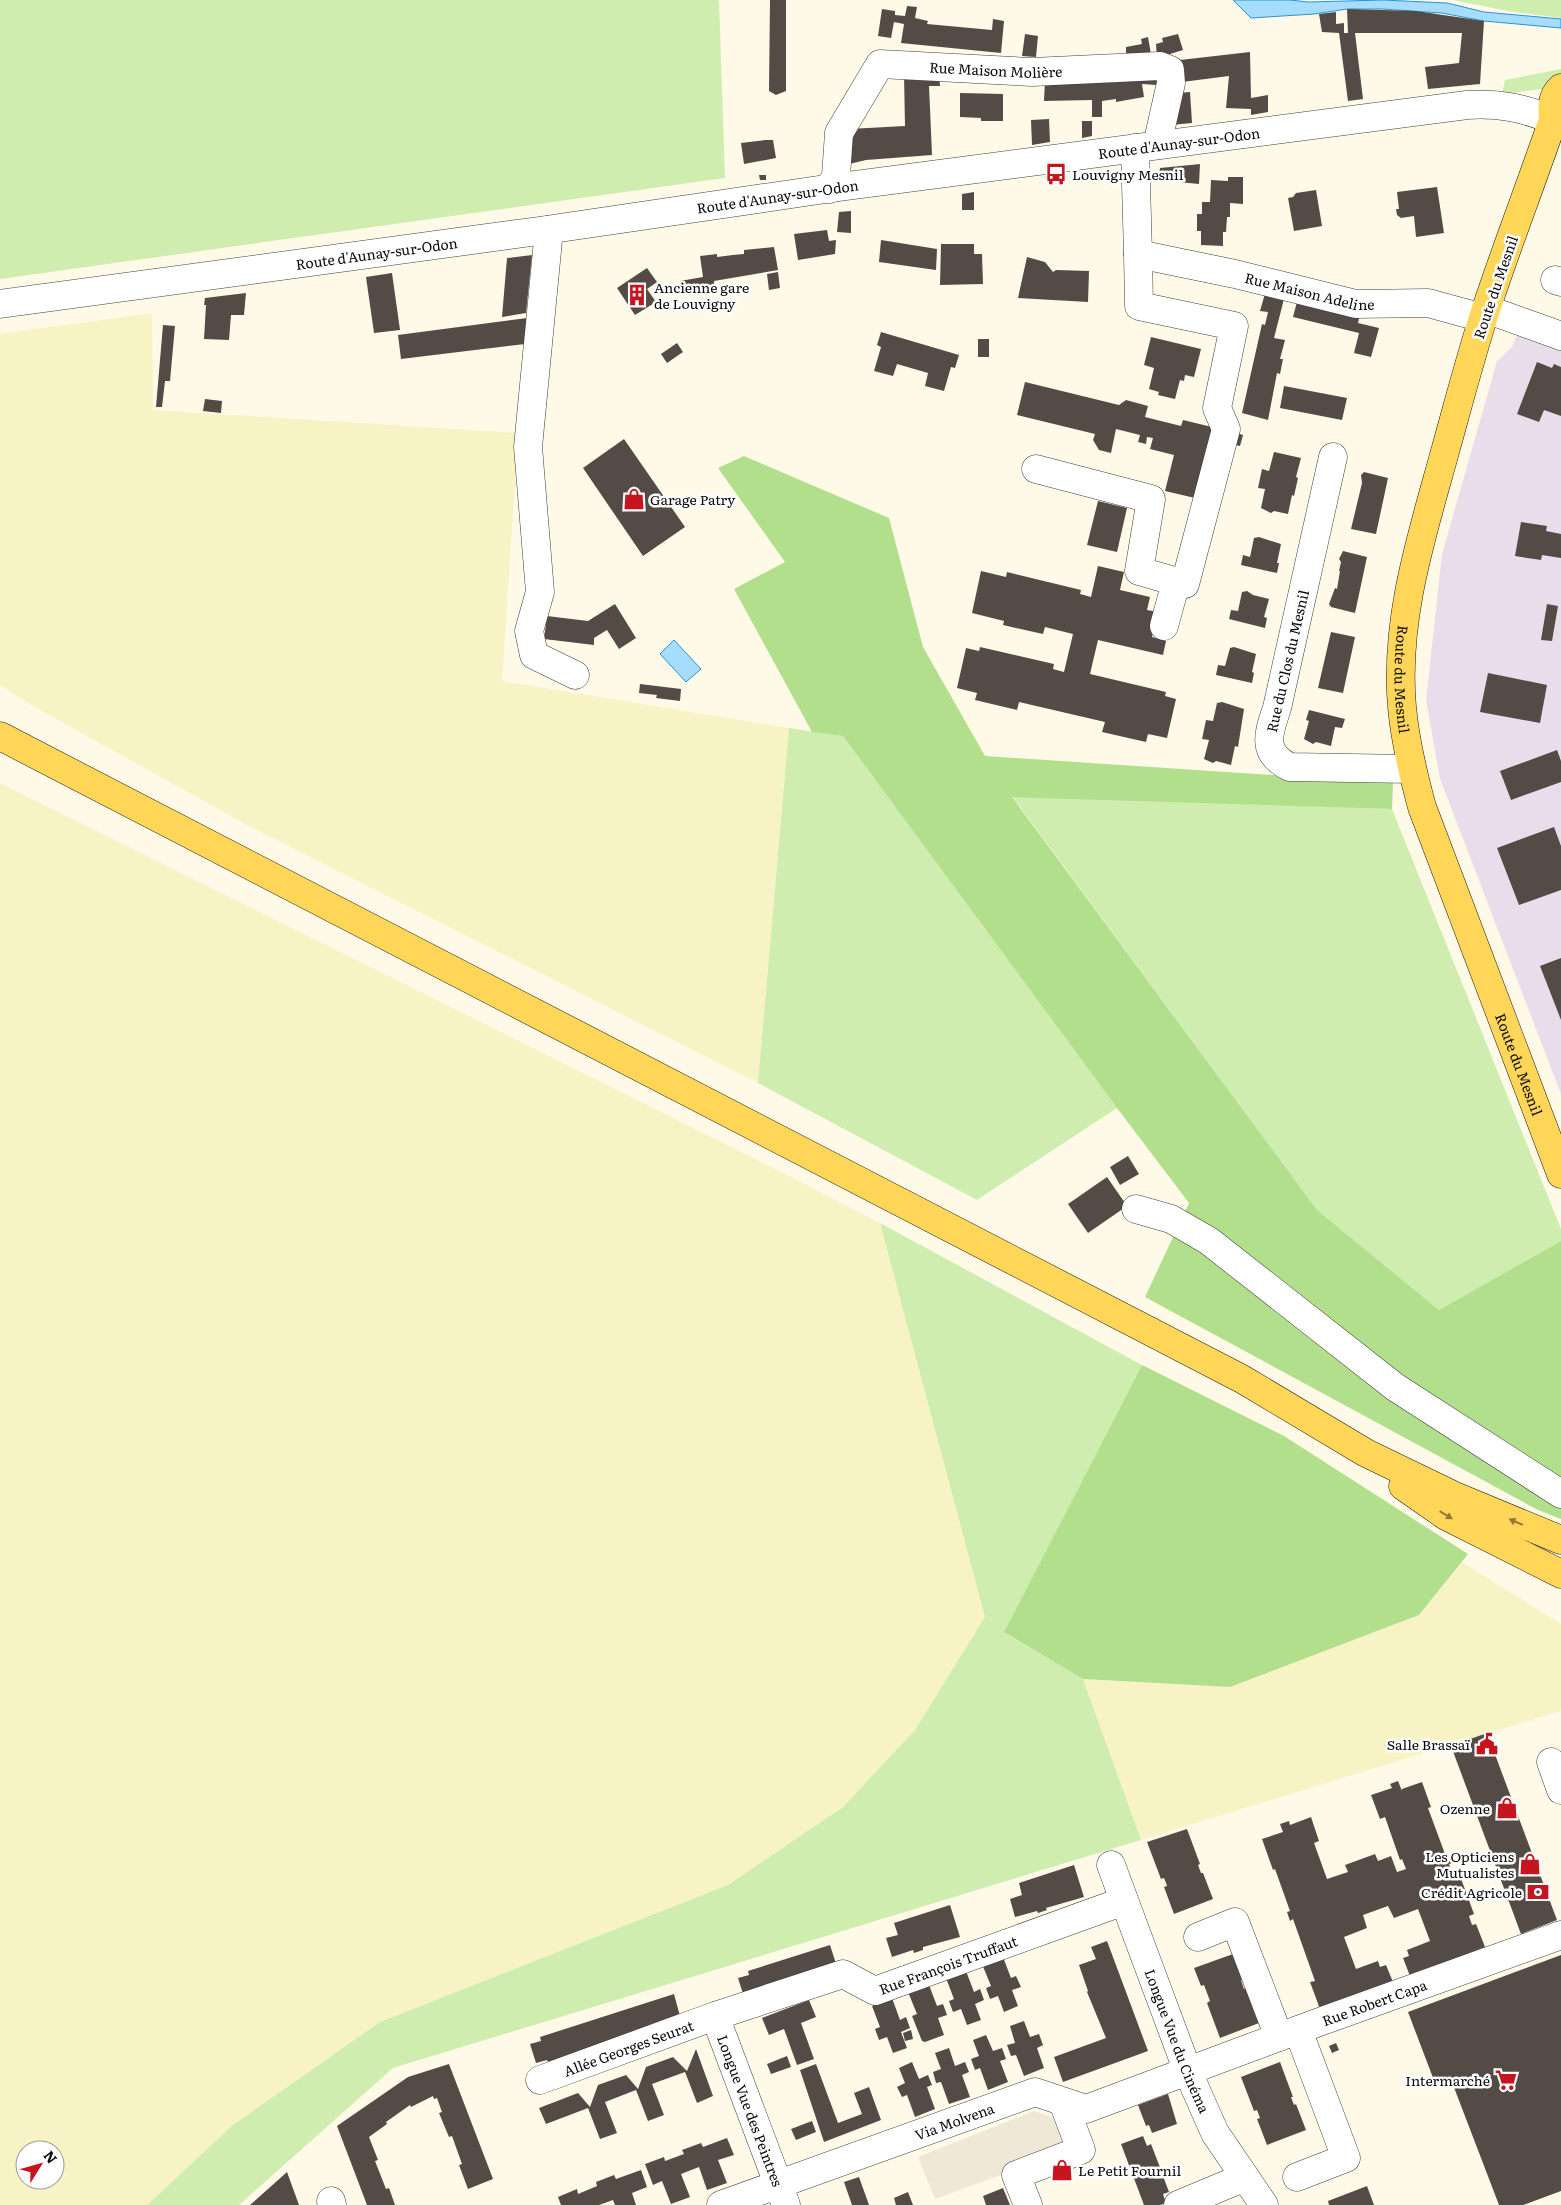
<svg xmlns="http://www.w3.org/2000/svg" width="1561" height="2205" viewBox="0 0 1561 2205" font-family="Literata,serif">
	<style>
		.industrial { fill: #e9ddeb }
		.farmland { fill: #f8f3c5; fill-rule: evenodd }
		.green { fill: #cfedae }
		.forest { fill: #b1df8b }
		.plaza { fill: #efe8d7 }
		.water { fill: #a6ddfd; stroke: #2693db }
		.building { fill: #544b46 }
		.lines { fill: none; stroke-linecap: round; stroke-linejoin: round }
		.minor-casing { stroke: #3d3d3d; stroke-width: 29 }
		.major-casing { stroke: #1b1b1b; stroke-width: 29 }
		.minor { stroke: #fff; stroke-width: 28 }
		.major { stroke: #ffd658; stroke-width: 28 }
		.oneway { fill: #917a35 }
		.labels { text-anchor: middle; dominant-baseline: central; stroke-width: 5; stroke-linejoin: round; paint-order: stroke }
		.street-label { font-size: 14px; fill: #0a0a0a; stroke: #fff }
		.poi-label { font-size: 14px; fill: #0a0a0a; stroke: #fff; text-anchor: end }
	</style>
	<rect width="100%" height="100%" fill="#fffae8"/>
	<path class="industrial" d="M1528,308L1561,321V1094L1440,779L1426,700L1442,554L1497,361L1512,347Z"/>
	<g class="farmland">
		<path d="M152,313L153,410L518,433L502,681L789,728L758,1083L249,826L33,706L0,685V334Z"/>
		<path d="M0,783L752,1157L880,1223L986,1617L915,1730L843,1807L728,1885L380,2022L233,2125L147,2205H0ZM25,2150H55V2180H25Z"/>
		<path d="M1462,1562L1561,1624V1711L1141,1840L1083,1679L1230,1687L1419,1615Z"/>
	</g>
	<g class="green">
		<path d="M0,0H719L725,178L0,279Z"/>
		<path d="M1453,0H1561V18L1508,11Z"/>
		<path d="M1561,69V80L1543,89L1502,94L1505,80Z"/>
		<path d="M789,728L843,736L1117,1108L977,1200L758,1083Z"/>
		<path d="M1012,796L1392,809L1561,1229V1241L1439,1310L1317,1210Z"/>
		<path d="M880,1223L1142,1365L1004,1632L1083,1679L1141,1840L393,2068L239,2205H147L233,2125L380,2022L728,1885L843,1807L915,1730L985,1617Z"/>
	</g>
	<g class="forest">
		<path d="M744,456L889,518L923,647L985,756L1393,783L1392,809L1012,797L1317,1210L1439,1310L1561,1241V1519L1538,1510L1145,1297L1189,1203L1117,1108L843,736L812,732L734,589L785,562L718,468Z"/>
		<path d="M1142,1365L1284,1436L1468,1554L1419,1615L1230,1687L1083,1679L1004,1632Z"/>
	</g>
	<path class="plaza" d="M1034,2111L1064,2121L1072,2149L935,2199L918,2157Z"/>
	<g class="water">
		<path d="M1233,0H1290L1308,2L1383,0L1447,3L1484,12L1561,19V28L1484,21L1442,13L1382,9H1347L1314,14L1251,18Z"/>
		<path d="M674,640L701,669L686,682L660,654Z"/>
	</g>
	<g class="building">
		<path d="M770,0H786V91L776,95L769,91Z"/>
		<path d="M907,6L917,7L915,18L928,21L927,24L992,30L993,19L1004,21L1001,53L901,43L904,24L894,22L891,38L878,36L882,9L895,11V15L905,16Z"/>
		<path d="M1347,9L1416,11L1484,21L1480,84L1428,89L1425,67L1459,63L1462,33H1355L1363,99L1348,101L1339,33L1322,32L1319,14L1336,12V24L1344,23V33H1348Z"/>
		<path d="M1025,34L1038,36L1036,57L1022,56Z"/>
		<path d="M1178,34L1183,50L1157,58L1156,44L1163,42L1162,38Z"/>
		<path d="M1148,37L1152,60L1126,65V47L1142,44L1141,39Z"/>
		<path d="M1250,52L1251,98L1268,95V112L1251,115V109L1226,108L1229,76L1182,82L1180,60Z"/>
		<path d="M904,75H939L940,86H929L932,155L866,160L845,165L849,129L905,126Z"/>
		<path d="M1166,78L1157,85L1142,84L1144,97L1116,102V99L1102,101V117H1092V100L1044,101L1045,79Z"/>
		<path d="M1190,92L1192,123L1171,125L1177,93Z"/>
		<path d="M960,93L1003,94V121H981V118L960,117Z"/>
		<path d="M1049,119L1050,142L1032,145L1031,120Z"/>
		<path d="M1082,121H1092V136L1082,138Z"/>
		<path d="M765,140H773L776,158L744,164L741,143Z"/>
		<path d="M1200,164L1199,184L1159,180L1160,168Z"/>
		<path d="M759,175H766V180H760Z"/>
		<path d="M1228,177H1243V204L1230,203V217H1227L1226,232H1223V246L1201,245V231H1197V214H1202V202H1210L1211,180L1228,181Z"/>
		<path d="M1437,187L1444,233L1416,237L1414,216L1401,218L1397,215L1396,209H1399L1397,192Z"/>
		<path d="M1316,190L1322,226L1294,231L1288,198L1293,197L1296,193Z"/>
		<path d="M974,192V210H962V194Z"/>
		<path d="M851,211V233L837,232L839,212Z"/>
		<path d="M827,230L829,241L836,240L835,254L798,260L794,234Z"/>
		<path d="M881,240L937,249L936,270L879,262Z"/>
		<path d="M941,244H974V254H982L983,284L940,285Z"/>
		<path d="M774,247L778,270L714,281L715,293L694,295L682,291L680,281L703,277L700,256L717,254V257L733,255L744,254V250Z"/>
		<path d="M532,255L526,313L502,317L507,258Z"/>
		<path d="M1027,257L1045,262L1053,272L1056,270L1089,271L1088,302L1018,298Z"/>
		<path d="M647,268L657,282L647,289L656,302L635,315L617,288Z"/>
		<path d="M778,272L780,288L769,290L767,274Z"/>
		<path d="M392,273L400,330L374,333L366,277Z"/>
		<path d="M1266,290L1285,295L1274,338L1285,340L1280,359H1283L1280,374L1277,373L1268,420L1242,413L1262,324L1265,325L1268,312L1260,311Z"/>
		<path d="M246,293L244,315H231L229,340L204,339L206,305H204L205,298Z"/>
		<path d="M1298,298L1360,314L1358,323L1379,328L1371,357L1354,353L1359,333L1293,317Z"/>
		<path d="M527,318L525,344L401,359L398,335Z"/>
		<path d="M163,325L175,326L170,381H165L162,407H156Z"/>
		<path d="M881,332L959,355L955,368L951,367L944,391L925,386L928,373L897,364L893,376L874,371L881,347L877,345Z"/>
		<path d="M1151,337L1201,349L1194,377L1185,375L1184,381L1180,380L1175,399L1158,395L1159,392L1149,389L1154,368L1144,365Z"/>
		<rect x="978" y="339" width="11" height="18"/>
		<path d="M677,343L683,352L667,363L661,354Z"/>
		<path d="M1537,362L1552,368L1554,364L1561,367V416L1544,410L1539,422L1517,414Z"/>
		<path d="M1025,382L1119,405L1126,400L1148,406L1145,417L1181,426L1183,420L1212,427L1195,498L1165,491L1174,455L1150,449L1153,438L1147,437L1146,444L1138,442L1140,435L1116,429L1111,453L1099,450L1093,440L1095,434L1017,415Z"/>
		<path d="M1284,386L1347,398L1342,420L1280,408Z"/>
		<path d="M205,399L222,401L221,413L203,411Z"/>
		<path d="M1229,431L1243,435L1240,446L1226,443Z"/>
		<path d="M624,439L685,527L643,556L583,468Z"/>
		<path d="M1274,452L1301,458L1296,477L1298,478L1294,496L1292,495L1288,514L1274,511L1271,513L1261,508L1265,489L1258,488L1262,469L1269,471Z"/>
		<path d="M1364,472L1388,478L1376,534L1351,529L1362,483L1361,475Z"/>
		<path d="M1098,501L1127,508L1117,552L1087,545Z"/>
		<path d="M1521,522L1547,526L1546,531L1561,534V558L1542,555L1541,560L1515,556Z"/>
		<path d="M1259,537L1281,544L1277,563H1279L1277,573L1241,565L1243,555L1250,557L1254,538Z"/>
		<path d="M1343,551L1367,557L1355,613L1331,607L1329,604L1335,588L1337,589L1340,571H1339L1341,562L1339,559Z"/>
		<path d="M1098,566L1124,572L1120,590L1150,597L1147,610L1158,612L1152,637L1166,641L1163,655L1098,640L1090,674L1166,692L1165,696L1176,699L1167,738L1148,734L1146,742L1102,732L1105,722L1019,702L1017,710L975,700L977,693L957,688L966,648L979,651L980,647L1054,664L1053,669L1064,672L1073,634L1045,627L1043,634L1003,625L1004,621L972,613L981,571L1006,577L1007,572L1081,590L1080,594L1091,597Z"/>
		<path d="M1247,591L1253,595L1269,599L1264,617L1267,618L1265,628L1229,619L1231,610L1238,611L1242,592Z"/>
		<path d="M615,604L636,638L619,649L607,630L594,638V645L544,639L547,616L588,621Z"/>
		<path d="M1547,604L1558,606L1552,641L1541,640Z"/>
		<path d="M1331,632L1355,637L1343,693L1318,688Z"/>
		<path d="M1234,647L1256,654L1252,672L1254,673L1252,683L1216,675L1218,665L1225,666L1230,648Z"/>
		<path d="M1488,673L1547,685L1540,723L1480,712Z"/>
		<path d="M640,684L681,689L680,701L656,698L657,695L639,693Z"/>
		<path d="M1222,702L1244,709L1238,747L1235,746L1231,765L1216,761L1213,763L1204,759L1209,740L1202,739L1206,720L1213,721L1217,703Z"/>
		<path d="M1309,710L1345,719L1342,728L1335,727L1331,746L1316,742L1313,744L1304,739L1309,721L1306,720Z"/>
		<path d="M1557,750L1561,761V782L1511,800L1500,771Z"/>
		<path d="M1554,827L1561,846V890L1519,905L1497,848Z"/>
		<path d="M1561,958V1020L1540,966Z"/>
		<path d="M1128,1156L1139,1174L1120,1185L1110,1167Z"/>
		<path d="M1107,1177L1127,1206L1088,1233L1068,1204Z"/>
		<path d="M1487,1733L1557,1920L1521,1934L1451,1746Z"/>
		<path d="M1398,1781L1402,1791V1789L1422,1782L1431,1807L1428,1808L1445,1854L1448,1853L1452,1863L1449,1864L1454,1878L1460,1876L1474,1914L1469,1916L1472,1925L1476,1924L1485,1947L1410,1976L1403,1958L1409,1956L1407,1950L1430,1941L1418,1909L1394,1918L1388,1906L1363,1915L1367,1928L1344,1937L1356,1969L1378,1961L1380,1967L1386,1965L1393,1982L1320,2009L1310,1982L1315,1981L1293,1919L1290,1921L1287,1912L1290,1911L1275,1869L1273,1870L1262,1839L1283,1832L1280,1824L1289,1821L1290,1825L1311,1817L1319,1841L1314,1843L1327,1879L1348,1872L1345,1865L1375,1854L1378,1861L1391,1856L1397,1872L1406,1869L1402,1859L1400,1860L1385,1817L1380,1819L1371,1795L1392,1788L1390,1784Z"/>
		<path d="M1187,1829L1200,1864L1198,1865L1201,1873H1203L1213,1899L1174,1914L1164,1887L1167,1886L1166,1883L1164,1878L1161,1879L1147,1842Z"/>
		<path d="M1074,1865L1084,1897L1046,1908L1047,1910L1038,1913L1037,1911L1015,1917L1010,1899L1022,1895L1019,1883Z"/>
		<path d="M950,1905L960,1937L923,1947V1950L914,1953L913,1950L892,1957L886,1938L898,1935L894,1923Z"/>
		<path d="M1107,1941L1148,2051L1063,2082L1054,2057L1106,2038L1087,1992L1088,1991L1079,1965L1096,1959L1091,1947Z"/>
		<path d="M830,1945L838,1970L744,1997L738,1978L749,1975L748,1971Z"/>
		<path d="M1233,1954L1243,1980H1241L1244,1989L1246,1988L1259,2023L1220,2038L1207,2003L1210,2001L1204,1985L1201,1986L1194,1968Z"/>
		<path d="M1561,1955V2191L1523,2205H1499L1450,2077L1435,2083L1408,2012Z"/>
		<path d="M1003,1957L1011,1978L1016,1976L1021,1987L1012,1990L1018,2006L1004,2012L998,1996L990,1999L986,1988L991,1986L982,1964Z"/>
		<path d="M966,1971L974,1992L980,1989L984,2000L975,2004L981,2020L967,2025L961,2009L953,2012L949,2001L954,1999L946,1978Z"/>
		<path d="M929,1985L937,2006L943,2004L947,2015L938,2018L944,2035L925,2042L922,2041L912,2016L917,2014L908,1992Z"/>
		<path d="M674,1994L681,2020L548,2062L547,2060L536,2063L530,2044L541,2041L540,2037Z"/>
		<path d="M892,1998L900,2020L906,2017L910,2028L901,2032L907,2048L893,2053L887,2037L879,2040L875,2029L880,2027L872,2006Z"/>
		<path d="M809,2000L816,2017L801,2023L814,2059L797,2065L784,2029L769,2035L762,2018Z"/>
		<path d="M1024,2021L1030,2037L1039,2034L1043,2045L1037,2048L1044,2068L1024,2076L1016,2055L1011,2056L1007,2045L1015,2043L1010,2026Z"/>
		<path d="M911,2030L913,2039L905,2041L903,2033Z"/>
		<path d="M986,2035L993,2051L1002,2048L1006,2059L1000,2061L1008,2082L988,2090L980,2068L975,2070L971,2059L979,2056L973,2040Z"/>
		<path d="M1336,2043L1339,2050L1332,2053L1329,2046Z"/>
		<path d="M949,2048L955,2066L965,2062L969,2072L962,2075L970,2097L949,2104L941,2082L936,2083L933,2072L941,2069L935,2053Z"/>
		<path d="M696,2049L713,2096L697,2103L685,2072L652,2084L664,2115L648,2121L636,2090L605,2102L617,2133L600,2139L588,2108L546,2124L539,2108L578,2093L590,2107L598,2085L626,2075L638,2089L646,2067L673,2057L687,2071Z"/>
		<path d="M787,2056L791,2067L771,2074L767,2064Z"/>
		<path d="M912,2062L919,2079L928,2075L932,2085L927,2087L935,2109L915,2117L907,2095L902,2097L897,2087L905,2083L899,2068Z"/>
		<path d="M1280,2062L1293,2097H1291L1294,2105L1296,2104L1306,2130L1267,2145L1257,2119L1260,2118L1257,2110L1254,2111L1241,2077Z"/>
		<path d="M449,2064L493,2179L468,2189L459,2165L462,2164L452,2136L449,2137L439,2113L442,2112L437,2098L434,2099L433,2096L411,2107L410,2105L386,2122L387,2124L369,2137L378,2160L375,2161L386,2189L389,2188L395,2205H367L337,2126L408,2077Z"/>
		<path d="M816,2064L838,2123L862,2114L854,2093L869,2087L881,2120L824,2142L800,2070Z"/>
		<path d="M1168,2094L1177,2124L1152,2133L1149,2125L1146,2126L1138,2105Z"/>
		<path d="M812,2121L816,2132L796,2140L791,2129Z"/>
		<path d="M1143,2136L1147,2146L1151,2144L1161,2170L1155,2173L1157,2178L1163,2176L1169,2192L1163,2194L1166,2203L1160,2205H1144L1121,2144Z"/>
		<path d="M727,2138L734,2155L718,2160L727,2183L707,2190L699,2167L681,2174L690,2197L671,2204L662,2181L653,2185L645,2164L664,2157L665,2161L684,2154L682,2150L701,2143L703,2147Z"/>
		<path d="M1069,2162L1072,2171L1054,2178L1051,2169Z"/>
		<path d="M641,2170L647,2187L632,2193L636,2205H615L613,2200L599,2205H561L558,2197L577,2189L578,2194L597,2186L596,2182L614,2175L616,2179Z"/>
		<path d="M287,2172L299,2205H250Z"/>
		<path d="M859,2177L869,2205H852L844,2182Z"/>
		<path d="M1367,2186L1374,2205H1329L1328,2201Z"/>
		<path d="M1003,2188L1010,2205H986L983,2196Z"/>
		<path d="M908,2192L913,2205H896L894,2198Z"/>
	</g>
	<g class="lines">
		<g class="minor-casing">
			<g id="minor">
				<path id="s1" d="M1135,148L1138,254L1235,274L1356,304L1428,303L1483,318"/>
				<path id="s2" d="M829,189L836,176L839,133L880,64L1032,72L1160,66L1170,70L1171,83L1157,145"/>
				<path d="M549,230L528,447L540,592L529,631L534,655L575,675"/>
				<path d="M1555,280L1561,282"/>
				<path id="s3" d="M0,304L539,231L839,187L1467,105C1499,103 1524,108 1553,120"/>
				<path d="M1486,309L1561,336"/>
				<path d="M1333,457L1277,708C1269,732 1260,753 1290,767L1411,769"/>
				<path d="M1036,469L1151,499L1139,571L1185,584L1226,429L1217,408L1234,326L1139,306L1138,254"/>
				<path d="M1164,626L1176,582"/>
				<path d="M1136,1209L1171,1219L1209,1241L1395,1387L1561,1494"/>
				<path d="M1551,1762L1561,1790"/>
				<path id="s4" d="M1111,1865L1188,2072L1215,2133L1264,2205"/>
				<path d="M1198,1937L1235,1922L1279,2037"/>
				<path id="s5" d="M715,2016L786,2205"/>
				<path id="s6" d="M540,2080L715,2016L843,1974L875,1991L1124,1901"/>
				<path d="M1297,2177L1346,2158L1298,2030"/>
				<path d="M331,2201L332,2205"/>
				<path id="s7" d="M721,2205L1035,2092L1086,2109L1322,2021L1561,1935"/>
				<path d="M1028,2205L1016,2175L1081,2150L1063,2102"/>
				<path d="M1178,2205L1245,2177"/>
			</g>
		</g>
		<g class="major-casing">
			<g id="major">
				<path id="s8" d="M1561,88C1551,97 1552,108 1553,120C1531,184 1507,246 1486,309C1471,355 1459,401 1446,448C1423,532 1394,618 1402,707C1405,741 1413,774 1422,807L1561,1174"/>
				<path d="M0,736L1242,1379L1366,1453L1457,1497L1561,1540"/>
				<path d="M1403,1486L1446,1516L1561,1574"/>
			</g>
		</g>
		<use href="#minor" class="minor"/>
		<use href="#major" class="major"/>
	</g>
	<defs><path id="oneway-solid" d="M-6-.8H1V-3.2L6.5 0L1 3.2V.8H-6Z" transform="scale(1.25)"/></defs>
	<g class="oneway">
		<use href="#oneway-solid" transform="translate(1446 1515) rotate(31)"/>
		<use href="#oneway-solid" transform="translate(1516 1522) rotate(-157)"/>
	</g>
	<defs>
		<g id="bus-bare" transform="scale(1.725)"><path d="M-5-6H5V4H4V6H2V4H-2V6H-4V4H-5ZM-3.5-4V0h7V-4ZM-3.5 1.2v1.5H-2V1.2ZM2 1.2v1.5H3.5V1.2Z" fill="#c7151f" stroke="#fff" stroke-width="2.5" paint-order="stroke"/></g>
		<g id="building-bare" transform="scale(1.725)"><path d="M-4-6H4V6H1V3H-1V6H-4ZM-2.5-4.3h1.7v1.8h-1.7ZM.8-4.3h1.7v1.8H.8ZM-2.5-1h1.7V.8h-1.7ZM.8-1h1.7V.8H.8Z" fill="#c7151f" stroke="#fff" stroke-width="2.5" paint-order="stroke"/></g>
		<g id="shop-bare" transform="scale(1.725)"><path d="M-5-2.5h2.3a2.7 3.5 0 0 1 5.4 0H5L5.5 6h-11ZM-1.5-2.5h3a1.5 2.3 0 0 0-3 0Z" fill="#c7151f" stroke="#fff" stroke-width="2.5" paint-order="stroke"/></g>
		<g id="civic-bare" transform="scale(1.725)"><path d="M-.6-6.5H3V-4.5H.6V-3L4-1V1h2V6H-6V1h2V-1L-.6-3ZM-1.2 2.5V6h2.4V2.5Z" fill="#c7151f" stroke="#fff" stroke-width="2.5" paint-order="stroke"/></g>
		<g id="bank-bare" transform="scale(1.725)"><path d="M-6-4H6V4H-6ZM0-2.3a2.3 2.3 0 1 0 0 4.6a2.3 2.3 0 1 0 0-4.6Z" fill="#c7151f" stroke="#fff" stroke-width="2.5" paint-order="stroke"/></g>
		<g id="supermarket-bare" transform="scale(1.725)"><path d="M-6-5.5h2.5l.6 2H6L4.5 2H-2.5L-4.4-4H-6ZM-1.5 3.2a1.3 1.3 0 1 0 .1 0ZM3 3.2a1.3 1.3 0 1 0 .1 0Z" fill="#c7151f" stroke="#fff" stroke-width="2.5" paint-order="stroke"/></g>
	</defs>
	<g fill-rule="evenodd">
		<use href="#bus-bare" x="1056" y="174"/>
		<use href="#building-bare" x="637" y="295"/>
		<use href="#shop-bare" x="634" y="499"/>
		<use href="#civic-bare" x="1487" y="1744"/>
		<use href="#shop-bare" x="1507" y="1808"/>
		<use href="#shop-bare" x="1530" y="1864"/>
		<use href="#bank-bare" x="1538" y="1892"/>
		<use href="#supermarket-bare" x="1506" y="2080"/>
		<use href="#shop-bare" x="1062" y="2170"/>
	</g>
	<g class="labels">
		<g class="street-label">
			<text stroke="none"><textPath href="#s2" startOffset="254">Rue Maison Molière</textPath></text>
			<text stroke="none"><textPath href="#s3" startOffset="1190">Route d'Aunay-sur-Odon</textPath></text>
			<text stroke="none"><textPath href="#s3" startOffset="785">Route d'Aunay-sur-Odon</textPath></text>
			<text stroke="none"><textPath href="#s3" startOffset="380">Route d'Aunay-sur-Odon</textPath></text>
			<text transform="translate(1495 287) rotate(-71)">Route du Mesnil</text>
			<text stroke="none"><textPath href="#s1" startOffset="282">Rue Maison Adeline</textPath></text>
			<text transform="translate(1287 661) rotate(-77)">Rue du Clos du Mesnil</text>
			<text stroke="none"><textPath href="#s8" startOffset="616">Route du Mesnil</textPath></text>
			<text stroke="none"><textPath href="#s8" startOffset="1021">Route du Mesnil</textPath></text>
			<text stroke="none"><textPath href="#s6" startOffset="435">Rue François Truffaut</textPath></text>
			<text stroke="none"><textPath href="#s7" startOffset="695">Rue Robert Capa</textPath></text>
			<text stroke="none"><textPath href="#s4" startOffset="188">Longue Vue du Cinéma</textPath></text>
			<text stroke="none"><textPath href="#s6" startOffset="94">Allée Georges Seurat</textPath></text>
			<text stroke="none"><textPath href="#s5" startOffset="101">Longue Vue des Peintres</textPath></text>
			<text stroke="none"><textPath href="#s7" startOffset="248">Via Molvena</textPath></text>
		</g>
		<g class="poi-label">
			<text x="1072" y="174" text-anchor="start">Louvigny Mesnil</text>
			<text x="654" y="287" text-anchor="start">Ancienne gare<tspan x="654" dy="16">de Louvigny</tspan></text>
			<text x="650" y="499" text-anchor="start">Garage Patry</text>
			<text x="1470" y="1744">Salle Brassaï</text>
			<text x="1490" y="1808">Ozenne</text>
			<text x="1514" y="1856">Les Opticiens<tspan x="1514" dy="16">Mutualistes</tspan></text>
			<text x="1522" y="1892">Crédit Agricole</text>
			<text x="1490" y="2080">Intermarché</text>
			<text x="1078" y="2170" text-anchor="start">Le Petit Fournil</text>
		</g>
	</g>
	<g transform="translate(40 2165) rotate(53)"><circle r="24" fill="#ffffff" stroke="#9d9d9d"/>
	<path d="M0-4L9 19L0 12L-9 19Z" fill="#c7151f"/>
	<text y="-8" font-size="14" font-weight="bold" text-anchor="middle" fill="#0a0a0a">N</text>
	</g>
</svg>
